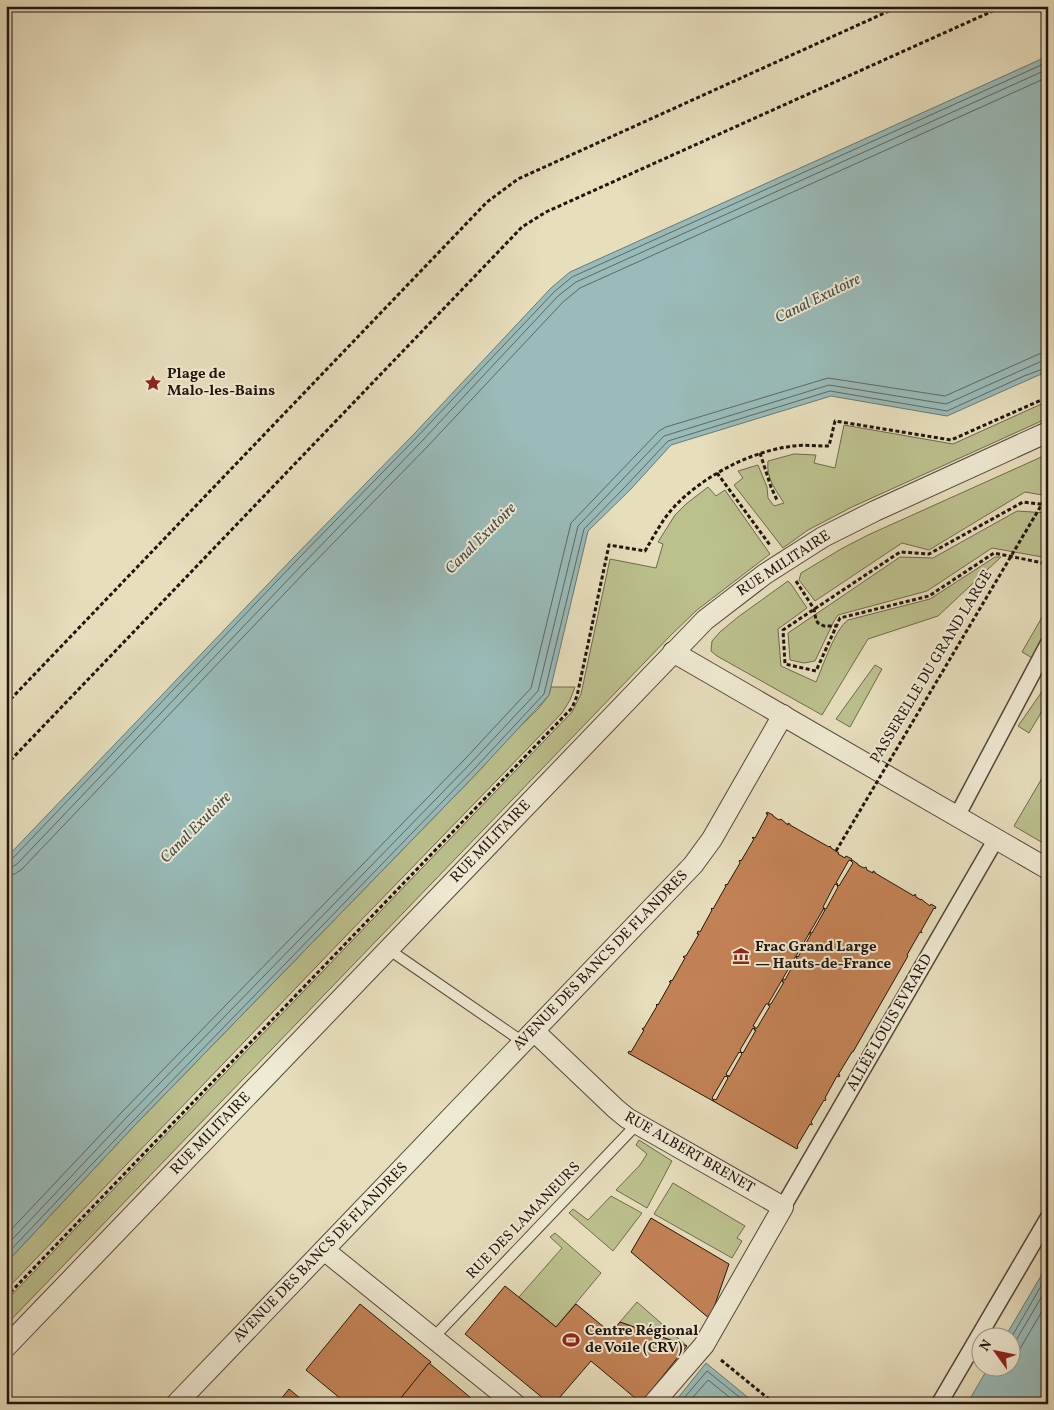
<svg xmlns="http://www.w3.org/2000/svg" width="1054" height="1410" viewBox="0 0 1054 1410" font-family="Vollkorn,serif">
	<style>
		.green { fill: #bbc08d; stroke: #6e6a4d }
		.water { fill: #99bbb9; stroke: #697974 }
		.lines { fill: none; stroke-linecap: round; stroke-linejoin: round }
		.shore { stroke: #5d6863; stroke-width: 1 }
		.building { fill: #c38255; stroke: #21150d }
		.service-casing { stroke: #524739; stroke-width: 12 }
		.pedestrian-casing { stroke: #524739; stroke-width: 18 }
		.minor-casing { stroke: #524739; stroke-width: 22 }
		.path { stroke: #21150d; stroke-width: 3; stroke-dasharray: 4 2.5; stroke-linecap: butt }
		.service { stroke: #efead3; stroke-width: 10 }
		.pedestrian { stroke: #efead3; stroke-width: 15 }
		.minor { stroke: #efead3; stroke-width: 20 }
		.path-bridge { stroke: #21150d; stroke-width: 3; stroke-dasharray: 4 2.5; stroke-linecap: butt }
		.labels { text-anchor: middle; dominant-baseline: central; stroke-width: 4; stroke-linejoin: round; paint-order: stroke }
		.poi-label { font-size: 15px; font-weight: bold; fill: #21150d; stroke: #efead3; text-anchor: start }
		.street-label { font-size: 15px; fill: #21150d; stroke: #efead3 }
		.water-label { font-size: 16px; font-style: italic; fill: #4b4f49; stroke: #efead3 }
	</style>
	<rect width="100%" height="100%" fill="#e7debc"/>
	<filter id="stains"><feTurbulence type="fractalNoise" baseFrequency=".004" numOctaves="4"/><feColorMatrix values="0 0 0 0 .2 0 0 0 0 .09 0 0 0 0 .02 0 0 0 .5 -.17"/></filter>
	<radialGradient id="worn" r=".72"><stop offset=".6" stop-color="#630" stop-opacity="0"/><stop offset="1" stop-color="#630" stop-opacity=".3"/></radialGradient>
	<g class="green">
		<path d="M1048,401V418L852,507L808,530L783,548L734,485L743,478L738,471L758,465L767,487L768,498L774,506L784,503C775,489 766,478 768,461L794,454L816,455L814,463L835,468L844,425L953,444Z"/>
		<path d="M1048,454V496L1025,492L929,550L902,543L815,601L799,580L801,573L841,549L868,535Z"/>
		<path d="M708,487L716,496L725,490L770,554L697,610L671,635L6,1325V1301L572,712L581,694L610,559L656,568L663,544L658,542L675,515L686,504Z"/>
		<path d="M1017,511L1048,513V558L992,548L927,591L838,615L834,621L815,661L804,663L790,660L788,633L900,557L933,558Z"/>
		<path d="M995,557H1001L938,616L868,639L822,715L717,656L711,651L712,641L720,632L738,617L788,581L791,584L807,608L778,629L781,666L816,682C823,666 835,629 848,620L930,599Z"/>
		<path d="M1045,612L1048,613V635L1034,659L1022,652Z"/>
		<path d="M875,665L882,669L850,727L836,719Z"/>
		<path d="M1048,683V701L1029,733L1018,726Z"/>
		<path d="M551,687H575L570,700L562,713L341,941L6,1290V1263L134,1126L478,772L510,736L538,709L549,695Z"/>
		<path d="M1048,768V846L1014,826Z"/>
		<path d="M639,1140L672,1161L647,1208L616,1190L640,1165L647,1154L636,1145Z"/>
		<path d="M673,1183L745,1226L737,1238L742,1241L732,1258L654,1214Z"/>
		<path d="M611,1196L642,1213L613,1251L569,1213L573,1209L588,1220Z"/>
		<path d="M555,1233L601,1273L556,1327L519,1297L562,1248L550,1237Z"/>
		<path d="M637,1302L687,1346L620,1322Z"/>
	</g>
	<g class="water">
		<path d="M1048,56V371L947,416L831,396L671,445L630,490L588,531L549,695L478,772L134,1126L6,1263V858L293,558L414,434L551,288L570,272Z"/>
		<path d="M1048,1264V1404H967L988,1368H1012V1338L1005,1337Z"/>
		<path d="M706,1363L756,1404H673Z"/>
	</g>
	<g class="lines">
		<g class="shore">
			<path d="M6,861L12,859L296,561L417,437L554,292L572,277L1048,62"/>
			<path d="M6,868L12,867L17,864L301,566L422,441L558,296L576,282L1048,69"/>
			<path d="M6,875L15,874L22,869L306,571L427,447L563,302L580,288L1048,77"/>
			<path d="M6,1235L121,1113L465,759L531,688L571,523L659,431L666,427L828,378L945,396L1039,354L1048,353"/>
			<path d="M6,1246L126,1118L470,764L538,691L578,526L664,436L829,385L946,404L1042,361L1048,360"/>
			<path d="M6,1255L131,1123L475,768L544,694L584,529L626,486L668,441L830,391L947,411L1024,376L1048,367"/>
			<path d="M1011,1338L1048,1274"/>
			<path d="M1012,1347L1015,1342L1048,1286"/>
			<path d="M1012,1355L1018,1351L1021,1347L1048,1301"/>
			<path d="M679,1404L707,1371L748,1404"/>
			<path d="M687,1404L708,1380L738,1404"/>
		</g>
	</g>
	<g class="building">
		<path d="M767,812L773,815V816L779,820L781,819L788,825V823L790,824V825L829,847L830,846L831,847V848L839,853L838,854L845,858L846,856L852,859L851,861L849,860L836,883L838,884L837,885L835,884L823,907L824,908L768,1004H766L753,1026L755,1027L754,1029L753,1028L740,1050L741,1051L740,1053L739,1052L726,1074L727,1075L726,1077L725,1076L712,1098L713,1099V1101L628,1053L629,1051L631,1052L644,1030L642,1029L643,1028H644L657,1006L656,1005L657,1004L658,1005L671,982H669L671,980L672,981L685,958L683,957L684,956H686L699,934H697L698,931L700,932L712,910L711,909L712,908L713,909L726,886H725L726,884L727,885L740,863L739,861L740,860L741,861L754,839L752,838L753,837L755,838L768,814H766Z"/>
		<path d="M852,860L858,864V865L864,868L866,867L867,870L873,873V871L875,872V873L914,896L915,894L916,896V897L921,900V899L930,906L931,904L936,907L935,909L934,908L921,931L922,933L920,932L907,955L908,956L853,1052H852L838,1075H840L839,1077L837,1076L825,1098L826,1099L825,1101L824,1100L811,1122L812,1123V1125L810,1124L797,1146L798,1147L797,1149L713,1101L714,1099L716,1100L728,1078L727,1077L728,1075L729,1077L742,1054L741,1053L742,1052L743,1053L756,1030H754L755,1028H757L770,1006L768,1005L769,1004H771L784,982H782L783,979L785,980L797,958L796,957L797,956L798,957L811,934H809L810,932L812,933L825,910H824V908L826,909L838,887L837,886L838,885L839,886L853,863L851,861Z"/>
		<path d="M651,1218L729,1264L710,1319L631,1252Z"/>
		<path d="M505,1286L556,1327L576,1304L611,1333L620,1322L687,1346L641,1403L591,1361L554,1404H550L465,1334Z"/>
		<path d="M360,1304L431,1362L396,1404H347L306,1370Z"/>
		<path d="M429,1363L459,1388L478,1404H396Z"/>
		<path d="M289,1389L307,1404H277Z"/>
	</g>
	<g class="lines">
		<g class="service-casing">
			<g id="service">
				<path d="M388,949L523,1042"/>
				<path d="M433,1338L637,1124"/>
			</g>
		</g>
		<g class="pedestrian-casing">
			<g id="pedestrian">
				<path d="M957,816L1048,644"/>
				<path d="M783,1207L996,839"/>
				<path d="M939,1404L1048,1218"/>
			</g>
		</g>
		<g class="minor-casing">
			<g id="minor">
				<path d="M673,652L1048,869"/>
				<path d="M534,1031L616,1109L627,1118L783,1207L704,1345L653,1404"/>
				<path d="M324,1250L515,1404"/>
				<path d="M6,1347L705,620L765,574L823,537L875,511L1048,432"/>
				<path d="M176,1404L693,865L712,839L783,715"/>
			</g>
		</g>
		<g class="path">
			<path d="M760,453L771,487L777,500"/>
			<path d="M717,473L770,545"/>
			<path d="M1042,504L1048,494"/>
			<path d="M1048,505L1023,502L929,554L900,552L783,630L785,664L816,671L840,618L929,596L994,553L1048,564"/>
			<path d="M796,581L814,609L816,620L818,623L824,626H836"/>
			<path d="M6,704L487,202L518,179L900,6"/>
			<path d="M6,765L522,227L546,212L1004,6"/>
			<path d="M6,1297L568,712L572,708L577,696L609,545L645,551C654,536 662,520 674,507C701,478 747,453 787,447C801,444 815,446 829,446L835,421L951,440L1048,397"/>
			<path d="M721,1360L775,1404"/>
		</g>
		<use href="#service" class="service"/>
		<use href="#pedestrian" class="pedestrian"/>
		<use href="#minor" class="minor"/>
		<path class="path-bridge" d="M836,851L1042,504"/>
	</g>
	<defs>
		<g id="sight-bare" transform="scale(1.35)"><path d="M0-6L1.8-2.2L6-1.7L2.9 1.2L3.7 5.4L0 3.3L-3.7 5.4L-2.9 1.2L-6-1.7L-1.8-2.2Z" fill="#8f2418" stroke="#efead3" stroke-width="2.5" paint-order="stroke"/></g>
		<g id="museum-bare" transform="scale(1.35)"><path d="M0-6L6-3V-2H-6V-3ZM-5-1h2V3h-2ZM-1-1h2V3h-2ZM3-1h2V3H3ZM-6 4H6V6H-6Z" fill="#8f2418" stroke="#efead3" stroke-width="2.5" paint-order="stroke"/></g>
		<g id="stadium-bare" transform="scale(1.35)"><path d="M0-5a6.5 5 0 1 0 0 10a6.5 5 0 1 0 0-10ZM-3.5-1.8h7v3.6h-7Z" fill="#8f2418" stroke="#efead3" stroke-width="2.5" paint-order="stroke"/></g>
	</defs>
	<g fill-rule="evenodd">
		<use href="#sight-bare" x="153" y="383"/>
		<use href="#museum-bare" x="741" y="956"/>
		<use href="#stadium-bare" x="571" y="1340"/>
	</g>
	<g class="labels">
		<g class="poi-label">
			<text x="167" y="374">Plage de<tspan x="167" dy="17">Malo-les-Bains</tspan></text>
			<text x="755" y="947">Frac Grand Large<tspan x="755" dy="17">— Hauts-de-France</tspan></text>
			<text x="585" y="1331">Centre Régional<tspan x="585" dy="17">de Voile (CRV)</tspan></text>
		</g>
		<g class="street-label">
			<text transform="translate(784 564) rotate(-33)">RUE MILITAIRE</text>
			<text transform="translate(932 667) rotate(-59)">PASSERELLE DU GRAND LARGE</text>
			<text transform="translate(491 842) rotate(-46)">RUE MILITAIRE</text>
			<text transform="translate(601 961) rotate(-46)">AVENUE DES BANCS DE FLANDRES</text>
			<text transform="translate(890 1023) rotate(-60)">ALLÉE LOUIS EVRARD</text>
			<text transform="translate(211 1134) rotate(-46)">RUE MILITAIRE</text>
			<text transform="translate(689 1153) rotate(30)">RUE ALBERT BRENET</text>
			<text transform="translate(524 1221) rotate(-46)">RUE DES LAMANEURS</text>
			<text transform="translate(321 1253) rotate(-46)">AVENUE DES BANCS DE FLANDRES</text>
		</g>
		<g class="water-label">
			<text transform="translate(818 299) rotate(-26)">Canal Exutoire</text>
			<text transform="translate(481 539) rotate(-45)">Canal Exutoire</text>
			<text transform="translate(196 828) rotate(-45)">Canal Exutoire</text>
		</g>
	</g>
	<rect width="1054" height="1410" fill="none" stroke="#e7debc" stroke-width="25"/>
	<rect x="8" y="8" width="1039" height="1395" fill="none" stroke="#21150d" stroke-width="2.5"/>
	<rect x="12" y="12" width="1029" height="1385" fill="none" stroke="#21150d"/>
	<g transform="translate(996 1352) rotate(303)"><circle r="24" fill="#efead3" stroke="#9d9584"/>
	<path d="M0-4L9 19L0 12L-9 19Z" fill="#8f2418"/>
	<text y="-8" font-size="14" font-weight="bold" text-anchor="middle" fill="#21150d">N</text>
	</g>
	<rect width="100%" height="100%" filter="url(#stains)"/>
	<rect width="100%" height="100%" fill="url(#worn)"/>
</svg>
